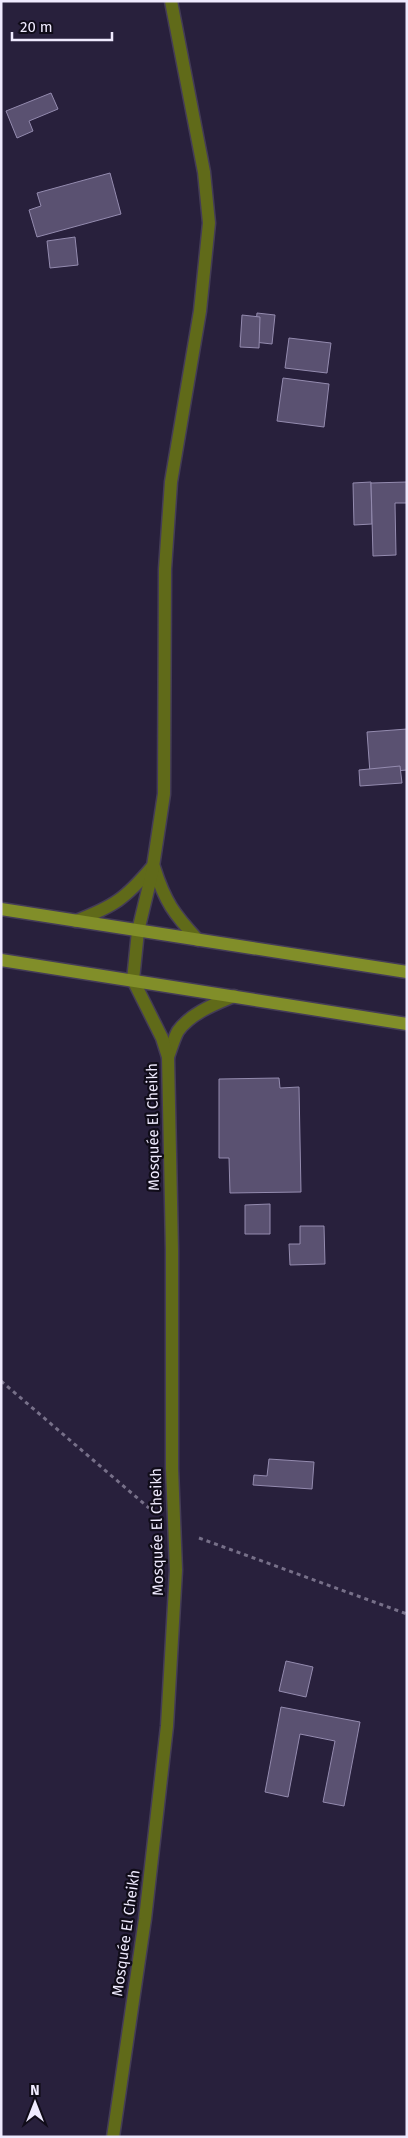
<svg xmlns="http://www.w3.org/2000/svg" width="408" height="2138" viewBox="0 0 408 2138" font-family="'Fira Sans',sans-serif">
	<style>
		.building { fill: #5a5171; stroke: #948baf }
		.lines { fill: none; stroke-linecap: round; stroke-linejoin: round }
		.street-casing { stroke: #443c57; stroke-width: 15 }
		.secondary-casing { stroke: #443c57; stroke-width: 15 }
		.path { stroke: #777089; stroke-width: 3; stroke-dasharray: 4 4; stroke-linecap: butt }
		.street { stroke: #606a19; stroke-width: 12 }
		.secondary { stroke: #818e29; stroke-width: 12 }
		.labels { text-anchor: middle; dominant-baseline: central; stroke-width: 4.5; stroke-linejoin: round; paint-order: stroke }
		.street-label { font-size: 15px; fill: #efeafe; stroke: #100c19 }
	</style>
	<rect width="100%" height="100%" fill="#28203c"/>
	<g class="building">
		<path d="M51,93L58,109L29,121L33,131L17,138L6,111Z"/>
		<path d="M110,173L121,214L37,237L29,210L41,206L37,193Z"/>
		<path d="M75,237L78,265L50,268L47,241Z"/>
		<path d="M257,313L275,315L272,344L254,342Z"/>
		<path d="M242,315L260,317L259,348L240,347Z"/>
		<path d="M289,338L331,343L327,373L285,368Z"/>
		<path d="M283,378L329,384L324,427L277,421Z"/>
		<path d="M371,482L372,524L354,525L353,483Z"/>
		<path d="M407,482V503H395L396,555L373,556L371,483Z"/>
		<path d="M407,729V770L370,773L367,732Z"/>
		<path d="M400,766L402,783L360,786L359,770Z"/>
		<path d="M279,1078L280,1088L299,1087L301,1192L230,1193L229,1158H219V1079Z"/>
		<path d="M270,1204V1234H245V1205Z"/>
		<path d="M300,1226H324L325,1264L290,1265L289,1244H300Z"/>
		<path d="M269,1459L314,1462L312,1489L253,1485L254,1475L267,1476Z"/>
		<path d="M286,1661L313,1667L306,1697L279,1691Z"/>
		<path d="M281,1707L360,1722L344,1806L323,1802L335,1741L300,1734L288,1797L265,1792Z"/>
	</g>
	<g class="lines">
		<g class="street-casing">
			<g id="street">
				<path d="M154,867C165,902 174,914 198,940"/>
				<path d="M76,921C114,906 125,899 152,867"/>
				<path d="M168,1057C171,1049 174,1038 178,1031C191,1013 215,1004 234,996"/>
				<path d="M113,2137L145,1919L167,1726L176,1570L172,1468V1250L168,1057L162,1038L133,980L138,931L152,873L164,794L165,569L171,482L200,311L209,223L204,172L171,1"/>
			</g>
		</g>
		<g class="secondary-casing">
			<g id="secondary">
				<path d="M1,909L407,972"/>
				<path d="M1,960L407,1024"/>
			</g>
		</g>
		<g class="path">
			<path d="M1,1381L149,1508"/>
			<path d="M199,1538L407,1614"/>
		</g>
		<use href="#street" class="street"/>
		<use href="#secondary" class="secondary"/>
	</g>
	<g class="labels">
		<g class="street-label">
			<text transform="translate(153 1127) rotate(-91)">Mosquée El Cheikh</text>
			<text transform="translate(157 1532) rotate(-91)">Mosquée El Cheikh</text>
			<text transform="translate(126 1933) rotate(-82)">Mosquée El Cheikh</text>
		</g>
	</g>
	<rect width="408" height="2138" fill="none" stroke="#efeafe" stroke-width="5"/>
	<g transform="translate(35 2103)" stroke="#100c19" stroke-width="4" paint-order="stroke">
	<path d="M0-4L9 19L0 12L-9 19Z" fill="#efeafe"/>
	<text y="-8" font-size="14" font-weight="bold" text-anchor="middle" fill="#efeafe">N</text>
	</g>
	<path d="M12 32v8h100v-8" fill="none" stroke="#efeafe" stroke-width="2.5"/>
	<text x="20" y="32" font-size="15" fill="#efeafe" stroke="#100c19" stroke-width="4" paint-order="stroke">20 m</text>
</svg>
